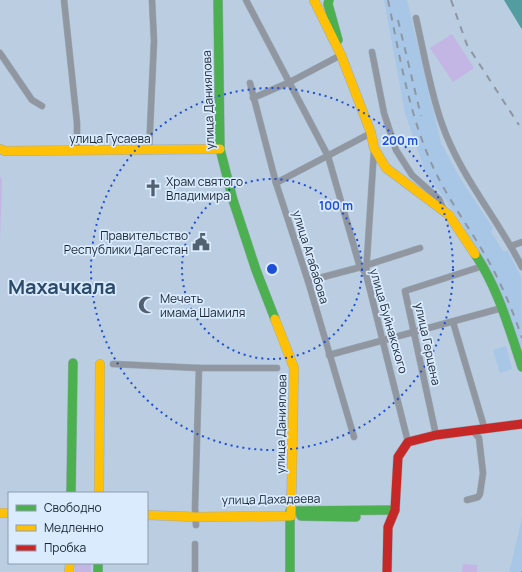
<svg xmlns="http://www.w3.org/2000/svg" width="522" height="572" viewBox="0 0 522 572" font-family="Manrope,sans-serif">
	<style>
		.built { fill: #a8c6e6 }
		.green { fill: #c3b6e4 }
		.water { fill: #539da1 }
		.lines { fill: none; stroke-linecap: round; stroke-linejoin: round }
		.street-casing { stroke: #9dacbb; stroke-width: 7 }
		.fast-casing { stroke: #9dacbb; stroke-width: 10 }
		.slow-casing { stroke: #9dacbb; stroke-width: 10 }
		.jam-casing { stroke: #9dacbb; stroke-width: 10 }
		.street { stroke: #9097a0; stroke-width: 6 }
		.fast { stroke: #4caf50; stroke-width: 9 }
		.slow { stroke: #ffc107; stroke-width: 9 }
		.jam { stroke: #c62828; stroke-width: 9 }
		.rail { stroke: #8d97a3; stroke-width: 2; stroke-dasharray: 7 7; stroke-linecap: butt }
		.ring { fill: none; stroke: #1d4ed8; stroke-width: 2; stroke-dasharray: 2 4 }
		.labels { text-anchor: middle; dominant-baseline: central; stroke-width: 3.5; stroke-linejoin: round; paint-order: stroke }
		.street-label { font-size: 12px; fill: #1a2735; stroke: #daebfe }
		.poi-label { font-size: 12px; fill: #1a2735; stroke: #daebfe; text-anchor: start }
		.town-label { font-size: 20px; font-weight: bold; fill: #2c4a69; stroke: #daebfe }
		.centre { fill: #1d4ed8; stroke: #daebfe; stroke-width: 2 }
		.ring-label { font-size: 12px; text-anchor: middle; font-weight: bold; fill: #1d4ed8; stroke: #daebfe; stroke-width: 3.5; stroke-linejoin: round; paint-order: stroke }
	</style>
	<rect width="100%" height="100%" fill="#bacde1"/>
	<g class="built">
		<path d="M384,0H407L441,143L460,178L493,228L491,232L503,251H508L521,277L522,357L519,343L502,297L491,272L464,231V226L425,171L405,113Z"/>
		<path d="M506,346L512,369L500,373L493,350Z"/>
		<path d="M522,518V572H509L511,565Z"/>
	</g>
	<g class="green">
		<path d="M452,34L474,68L453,82L430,48Z"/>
		<path d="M0,176L2,180L0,243Z"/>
		<rect x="75" y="563" width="16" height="9"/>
		<path d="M463,564L477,565V572H462Z"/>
	</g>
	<path class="water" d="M504,0H522V29L521,28Z"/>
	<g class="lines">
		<g class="street-casing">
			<g id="street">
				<path d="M64,0L77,123V151"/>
				<path d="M246,0L328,156L359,264L366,274L408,442"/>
				<path d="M416,18C424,53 430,90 442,124C460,176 498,219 522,267"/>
				<path d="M372,52L384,113L396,150L412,175L439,199L444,211"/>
				<path d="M0,53L32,100L42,106"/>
				<path d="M250,83L276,183L308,281L354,437"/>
				<path d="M253,98L290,82L341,55"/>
				<path d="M149,151L154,41L152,0"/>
				<path d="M276,183L371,133"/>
				<path d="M511,246L522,242"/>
				<path d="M366,274L374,150"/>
				<path d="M308,281L361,267L420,248"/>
				<path d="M453,322L485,430"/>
				<path d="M329,355L502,308"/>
				<path d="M113,364L199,368H277"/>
				<path d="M436,435L405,291L483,266"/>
				<path d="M467,500L478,497L480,494L483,473L479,438L473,431"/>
				<path d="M196,525L195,508L199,368"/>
				<path d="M195,572V544"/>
			</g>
		</g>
		<g class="fast-casing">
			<g id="fast">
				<path d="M218,0L220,149L233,200L256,270L275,319"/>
				<path d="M329,0L328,4L338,40"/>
				<path d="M475,254C498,288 509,328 522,367"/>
				<path d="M71,493L73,363"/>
				<path d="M301,516L356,517"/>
				<path d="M98,563V572"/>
				<path d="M290,572V511L395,510"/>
			</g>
		</g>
		<g class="slow-casing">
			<g id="slow">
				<path d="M314,0L341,55L371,133L374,148L386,168L449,215L475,254"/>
				<path d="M0,149L5,151L220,149"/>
				<path d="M99,493L100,364"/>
				<path d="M0,513H9"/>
				<path d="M147,515L197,517L291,516L294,368L275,319"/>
				<path d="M69,572L70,563"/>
			</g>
		</g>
		<g class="jam-casing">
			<path id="jam" d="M387,572L388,527L395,510L398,457L408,442L436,435L522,424"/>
		</g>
		<use href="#street" class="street"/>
		<use href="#fast" class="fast"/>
		<use href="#slow" class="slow"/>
		<use href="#jam" class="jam"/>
		<g class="rail">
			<path d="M388,0C400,57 409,116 434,169C449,201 471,230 488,260C502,285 513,311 522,338"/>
			<path d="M451,0L467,45L519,125"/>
			<path d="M398,20L421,116"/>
			<path d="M522,572V571"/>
		</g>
	</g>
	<g class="ring">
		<circle cx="272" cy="269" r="90"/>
		<circle cx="272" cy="269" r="181"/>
	</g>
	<defs>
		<g id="church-bare" transform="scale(1.38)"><path d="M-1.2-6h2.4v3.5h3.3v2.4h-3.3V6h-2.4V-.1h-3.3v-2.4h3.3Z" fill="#526171" stroke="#daebfe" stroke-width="2.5" paint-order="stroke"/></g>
		<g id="civic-bare" transform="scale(1.38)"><path d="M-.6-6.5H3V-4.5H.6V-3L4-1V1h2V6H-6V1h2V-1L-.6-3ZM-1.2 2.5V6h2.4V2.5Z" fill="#526171" stroke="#daebfe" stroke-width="2.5" paint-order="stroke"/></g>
		<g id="mosque-bare" transform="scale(1.38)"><path d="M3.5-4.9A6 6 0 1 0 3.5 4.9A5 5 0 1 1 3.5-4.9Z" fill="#526171" stroke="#daebfe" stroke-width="2.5" paint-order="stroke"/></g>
	</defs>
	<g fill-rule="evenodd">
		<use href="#church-bare" x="153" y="188"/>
		<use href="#civic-bare" x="201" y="242"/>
		<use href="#mosque-bare" x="147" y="305"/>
	</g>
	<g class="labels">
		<g class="street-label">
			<text transform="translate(208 100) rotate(-92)">улица Даниялова</text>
			<text x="110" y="138">улица Гусаева</text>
			<text transform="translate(311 257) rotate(73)">улица Агабабова</text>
			<text transform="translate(389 321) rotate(74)">улица Буйнакского</text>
			<text transform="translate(428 344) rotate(78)">улица Герцена</text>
			<text transform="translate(281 424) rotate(-89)">улица Даниялова</text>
			<text transform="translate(271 499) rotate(-1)">улица Дахадаева</text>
		</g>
		<g class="poi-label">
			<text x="166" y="181">Храм святого<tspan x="166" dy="14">Владимира</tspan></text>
			<text x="188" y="235" text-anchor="end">Правительство<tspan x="188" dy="14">Республики Дагестан</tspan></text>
			<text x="160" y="298">Мечеть<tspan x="160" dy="14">имама Шамиля</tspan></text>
		</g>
		<g class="town-label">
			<text x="62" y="286">Махачкала</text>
		</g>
	</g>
	<circle cx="272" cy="269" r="6" class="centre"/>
	<g class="ring-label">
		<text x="400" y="145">200 m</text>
		<text x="336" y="210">100 m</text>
	</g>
	<rect x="8" y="492" width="140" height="72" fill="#daebfe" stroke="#8d9dae"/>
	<rect x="16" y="505" width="20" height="6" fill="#4caf50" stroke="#8d9dae"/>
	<text x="44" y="512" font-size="12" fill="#1a2735">Свободно</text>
	<rect x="16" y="525" width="20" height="6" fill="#ffc107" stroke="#8d9dae"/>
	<text x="44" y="532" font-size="12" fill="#1a2735">Медленно</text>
	<rect x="16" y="545" width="20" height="6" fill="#c62828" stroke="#8d9dae"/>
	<text x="44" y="552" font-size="12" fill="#1a2735">Пробка</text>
</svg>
